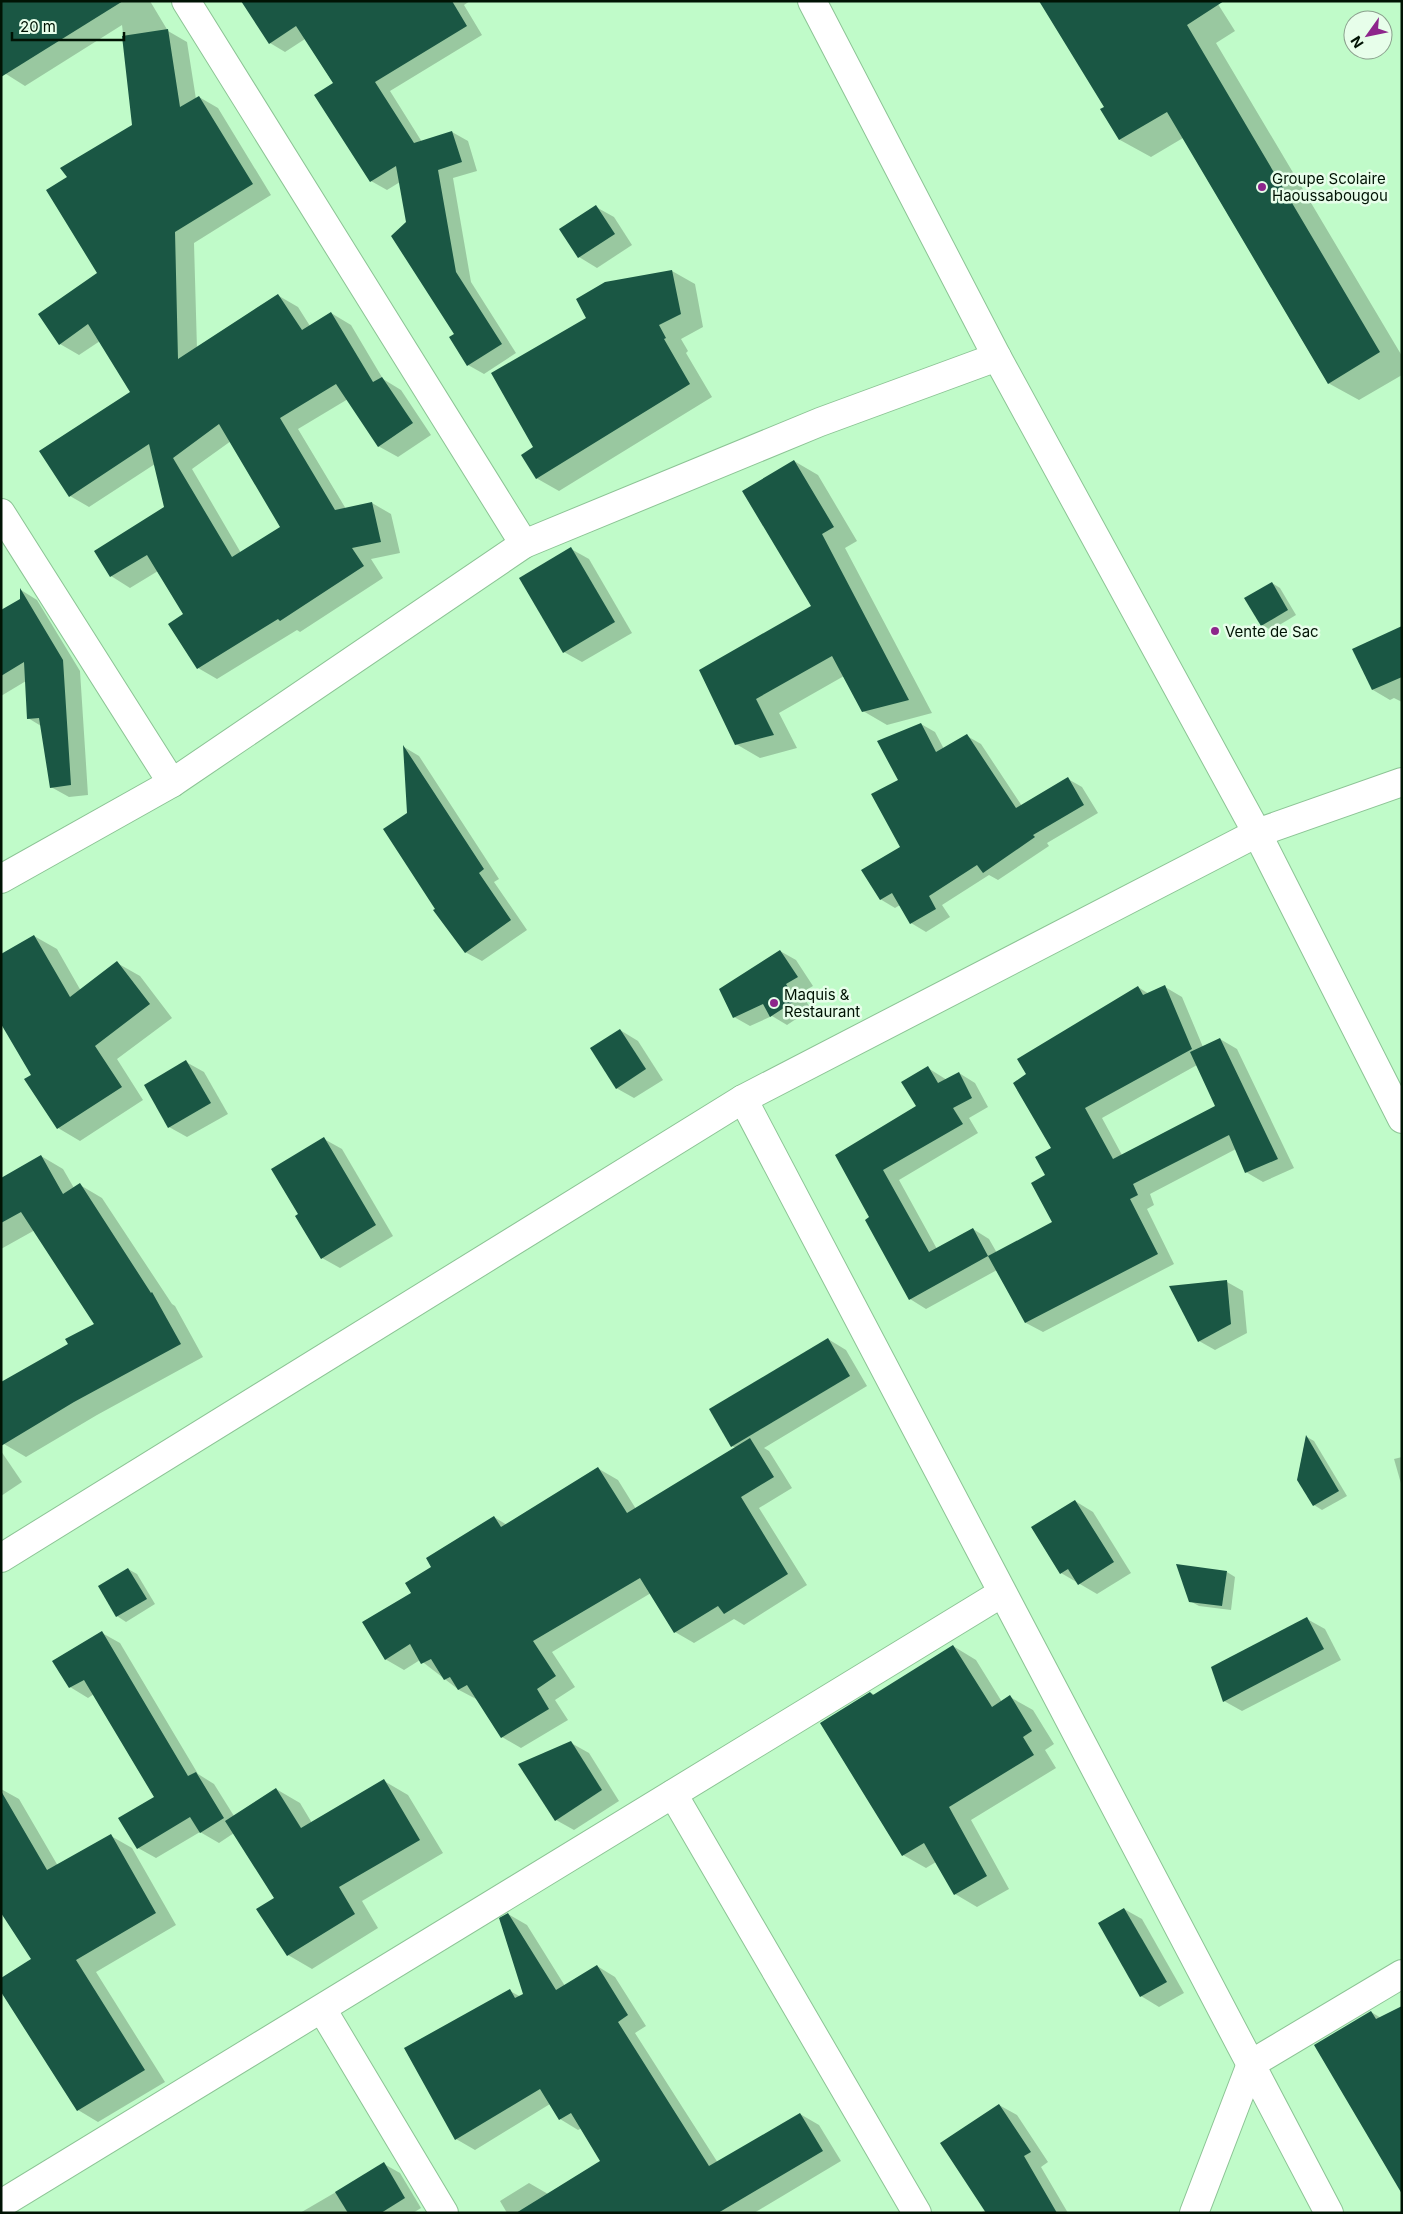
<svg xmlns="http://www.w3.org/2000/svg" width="1403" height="2214" viewBox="0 0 1403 2214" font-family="Inter,sans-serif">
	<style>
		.shadow { fill: #0003; fill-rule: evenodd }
		.building { fill: #1a5744; fill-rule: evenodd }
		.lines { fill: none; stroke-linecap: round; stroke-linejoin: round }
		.minor-casing { stroke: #8cc495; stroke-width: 30 }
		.minor { stroke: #fff; stroke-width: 28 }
		.poi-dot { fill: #8d258b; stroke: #e7feea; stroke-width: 2 }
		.labels { text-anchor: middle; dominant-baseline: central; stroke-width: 5; stroke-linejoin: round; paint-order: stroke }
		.poi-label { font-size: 15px; fill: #011304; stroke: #e7feea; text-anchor: start }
	</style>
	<rect width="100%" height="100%" fill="#c0fbc9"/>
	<g class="shadow">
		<path d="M19,1H150L168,31L187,42L196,99L199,97L218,108L271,195L194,243L197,349L279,296L298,307L310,326L331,313L351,325L383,379L401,390L431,435L398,457L378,446L348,399L298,429L346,509L372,503L391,514L400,553L371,559L383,578L300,632L297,630L217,679L198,668L185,615L158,571L130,588L111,576L95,551L166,508L155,464L89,507L70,496L132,392L100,341L79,355L60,344L99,273L69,178L134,126L122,25L25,86L6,74L1,67ZM231,441L282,527L241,553L192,469Z"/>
		<path d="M243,1H470L464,5L482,35L390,91L422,142L452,132L468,141L477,171L453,178L471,282L516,353L484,374L468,365L407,223L400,182L387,190L371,181L316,96L334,84L305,39L285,52L270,43Z"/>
		<path d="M1041,1H1216L1235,31L1216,43L1402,356V375L1359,400L1328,383L1183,138L1151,157L1120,140L1102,110L1106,107Z"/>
		<path d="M596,207L614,217L632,245L597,268L579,257Z"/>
		<path d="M672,271L695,284L703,327L681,339L688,351L686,353L712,397L559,491L536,478Z"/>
		<path d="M794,461L818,475L857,541L845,548L932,713L887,725L863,711L844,676L779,713L797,748L760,758L736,744L701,671L812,607Z"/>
		<path d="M571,549L589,559L632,633L582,662L564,652Z"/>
		<path d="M1272,583L1280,588L1296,615L1271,630L1262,625Z"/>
		<path d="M21,590L37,600L80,671L88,795L69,797L51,787L41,726L28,718L26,681L1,696V612L22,600Z"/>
		<path d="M1402,627V702L1394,698L1390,700L1373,690Z"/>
		<path d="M921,724L935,732L944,749L967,736L981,744L1022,806L1068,779L1082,787L1098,813L1047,843L1049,846L998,880L989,875L942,905L950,917L926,932L911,923L900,905L895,908L880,899L902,848L900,781Z"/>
		<path d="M404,747L419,756L499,879L494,882L527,930L482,961L465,952L437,910L408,813Z"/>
		<path d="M34,936L57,949L81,991L117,963L140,976L172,1018L117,1059L143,1100L80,1141L58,1128L33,1075Z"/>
		<path d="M780,951L796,960L813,986L801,993L811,1009L787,1025L772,1016L750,1026L734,1017Z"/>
		<path d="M1138,987L1149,994L1165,987L1182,997L1203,1047L1220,1039L1237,1049L1294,1168L1263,1182L1246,1172L1236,1149L1150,1194L1154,1205L1147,1209L1174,1264L1043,1332L1026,1323L997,1270L926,1309L910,1299L871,1218L836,1155L918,1107L928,1068L947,1080L959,1073L975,1083L988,1107L969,1118L978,1133L899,1180L937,1249L973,1229L989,1239L997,1253L1054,1222L1046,1176L1053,1149ZM1197,1065L1217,1106L1122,1155L1102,1118Z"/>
		<path d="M620,1030L638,1041L663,1080L634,1098L616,1088Z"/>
		<path d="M186,1062L204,1072L228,1114L187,1137L169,1127Z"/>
		<path d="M324,1139L342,1149L393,1236L340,1268L322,1258L300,1215Z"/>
		<path d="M41,1156L63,1169L74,1188L80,1185L102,1198L172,1304L175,1306L203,1357L97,1415L26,1457L4,1444L69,1345L96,1324L35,1230L1,1249V1179Z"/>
		<path d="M1227,1282L1243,1291L1247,1333L1215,1350L1199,1341Z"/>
		<path d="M828,1339L846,1350L867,1386L764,1448L769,1451L792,1488L759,1508L807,1585L744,1625L734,1619L694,1643L675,1632L651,1593L552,1652L575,1687L555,1700L568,1720L521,1748L502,1737L478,1700L459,1690L420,1660L404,1670L385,1659L412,1593L433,1567L494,1517L507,1525L599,1469L618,1480L636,1509L736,1448L732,1446Z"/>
		<path d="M1307,1437L1314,1441L1347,1496L1322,1510L1314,1505Z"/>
		<path d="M1,1451L22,1482L1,1496Z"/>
		<path d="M1402,1457V1487L1394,1459Z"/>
		<path d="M1075,1501L1093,1512L1131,1573L1097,1594L1061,1573Z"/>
		<path d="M128,1569L137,1574L155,1604L126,1622L117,1616L99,1587Z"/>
		<path d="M1227,1572L1235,1577L1231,1610L1199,1606L1190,1601Z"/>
		<path d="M1307,1619L1325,1629L1341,1660L1242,1711L1224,1701Z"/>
		<path d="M102,1633L120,1643L198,1774L214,1784L234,1816L276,1789L300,1803L312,1823L384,1781L408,1795L443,1853L362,1901L378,1928L312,1969L288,1955L275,1898L234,1833L219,1843L200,1832L156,1858L138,1848L156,1797L94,1694L88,1698L70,1687L54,1662Z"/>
		<path d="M953,1646L976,1660L1002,1702L1010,1697L1033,1710L1054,1744L1045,1750L1056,1768L971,1820L1009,1889L977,1907L955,1894L936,1862L926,1868L903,1855L821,1723L871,1693L875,1695Z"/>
		<path d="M571,1743L589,1753L619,1801L574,1830L556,1820Z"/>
		<path d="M1,1789L19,1799L58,1866L111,1836L132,1848L176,1925L96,1972L165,2082L98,2122L78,2110L33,1960L1,1911Z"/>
		<path d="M1124,1909L1142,1919L1184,1993L1159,2007L1141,1996L1099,1923Z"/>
		<path d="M508,1914L527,1925L565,1986L597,1966L615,1977L646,2026L635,2033L718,2163L800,2114L819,2125L841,2161L754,2213H507L500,2201L529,2183L548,2194L602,2161L582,2128L578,2130L560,2119L550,2104L475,2150L456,2139L405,2049L510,1991L521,1997L524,1995Z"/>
		<path d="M1371,2012L1381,2018L1402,2179Z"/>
		<path d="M999,2105L1017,2115L1048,2162L1041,2167L1068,2213H980L986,2210Z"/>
		<path d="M384,2164L400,2173L421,2208L413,2213H300Z"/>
	</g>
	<g class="building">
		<path d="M1,1H123L1,77Z"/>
		<path d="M241,1H452L467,26L375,82L414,143L452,131L462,162L438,170L456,272L502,344L467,366L449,337L454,334L391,236L406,222L396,166L370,182L314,95L333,83L296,26L269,44Z"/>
		<path d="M1039,1H1224L1187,25L1380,352L1328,384L1167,112L1119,140L1100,109L1104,107Z"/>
		<path d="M168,29L180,107L199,96L253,184L175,232L178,359L278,294L302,330L331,312L373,382L382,377L413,423L378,447L336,384L280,418L335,510L372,502L381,542L352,548L364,566L280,621L278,619L197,669L168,624L183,614L147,555L110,577L94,551L164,507L149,444L69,497L39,451L130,392L88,324L59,345L38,314L97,273L46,190L67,177L60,168L132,125L122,36ZM219,424L280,527L232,557L173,458Z"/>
		<path d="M596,205L615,234L578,258L559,229Z"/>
		<path d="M672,270L681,314L659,325L666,338L664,339L690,384L536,479L521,455L533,447L491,373L586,318L576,299L605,282Z"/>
		<path d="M794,460L834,527L822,534L909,700L862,712L832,656L756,699L774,735L735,745L699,670L811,606L742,491Z"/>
		<path d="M571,547L615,622L563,653L519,578Z"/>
		<path d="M1272,582L1288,610L1261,626L1244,598Z"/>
		<path d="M20,588L63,660L71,785L50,788L39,718L27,719L24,662L1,676V610L20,599Z"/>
		<path d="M1402,626V677L1372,690L1352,649Z"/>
		<path d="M921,723L936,752L967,734L1016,808L1068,777L1084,805L1033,835L1035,837L983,873L977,865L929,896L936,909L910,924L892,893L880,900L861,870L900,847L871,794L898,780L877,741Z"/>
		<path d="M403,745L484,869L479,873L511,920L465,953L433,910L435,909L383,829L407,813Z"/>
		<path d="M34,935L70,997L117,961L150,1004L95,1046L122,1087L57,1129L24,1079L31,1075L1,1024V954Z"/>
		<path d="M780,950L798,977L786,984L796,1000L770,1017L763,1004L733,1018L719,989Z"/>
		<path d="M1165,985L1192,1049L1085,1108L1113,1159L1215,1106L1190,1052L1220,1038L1278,1159L1245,1173L1229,1135L1133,1184L1138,1195L1130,1199L1158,1254L1025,1323L988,1256L1052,1222L1031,1183L1045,1175L1035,1157L1051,1148L1013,1083L1026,1074L1017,1059L1138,986L1143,995Z"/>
		<path d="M620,1029L646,1069L616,1089L590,1048Z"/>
		<path d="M186,1060L211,1103L168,1128L144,1085Z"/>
		<path d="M928,1066L938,1083L959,1072L972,1098L953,1108L963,1124L883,1170L929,1252L973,1228L988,1256L909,1300L865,1220L869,1217L835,1155L916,1106L901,1082Z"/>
		<path d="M324,1137L376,1225L321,1259L295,1216L298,1214L271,1169Z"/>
		<path d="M41,1155L63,1194L80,1183L151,1293L152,1292L181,1344L74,1402L1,1446V1382L68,1344L65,1339L94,1324L21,1212L1,1223V1178Z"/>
		<path d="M1227,1280L1231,1324L1198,1342L1169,1286Z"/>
		<path d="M828,1338L850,1376L731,1447L709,1409Z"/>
		<path d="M1306,1435L1339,1491L1313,1506L1297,1480Z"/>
		<path d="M750,1438L774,1477L741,1497L788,1574L724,1614L718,1606L674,1633L640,1578L533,1641L556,1676L537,1689L549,1709L501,1738L467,1685L458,1690L450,1677L444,1680L431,1659L421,1664L410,1644L385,1660L362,1622L411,1593L405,1583L431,1567L426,1558L494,1516L501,1527L598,1467L627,1513Z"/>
		<path d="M1075,1500L1114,1562L1078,1585L1068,1569L1060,1574L1031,1527Z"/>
		<path d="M1176,1564L1227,1571L1222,1606L1189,1602Z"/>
		<path d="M128,1568L147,1599L116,1617L98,1586Z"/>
		<path d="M1307,1617L1324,1649L1223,1702L1211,1667Z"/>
		<path d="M102,1631L188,1776L196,1772L224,1818L200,1833L190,1817L137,1849L118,1818L154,1797L84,1680L69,1688L52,1661Z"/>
		<path d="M953,1645L992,1707L1010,1695L1032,1731L1023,1737L1034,1755L949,1807L987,1876L954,1895L924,1843L902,1856L820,1723L870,1692L873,1695Z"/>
		<path d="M571,1741L602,1790L555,1821L518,1764Z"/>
		<path d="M384,1779L420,1840L339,1887L355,1914L287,1956L256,1909L274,1898L225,1821L276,1788L301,1828Z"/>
		<path d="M1,1791L47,1870L111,1834L156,1913L76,1960L145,2070L77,2111L1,1992V1978L31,1959L1,1913Z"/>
		<path d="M1124,1908L1167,1982L1140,1997L1098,1923Z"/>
		<path d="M508,1913L556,1990L597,1965L628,2015L618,2022L709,2166L800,2113L823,2151L718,2213H516L600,2161L571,2113L559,2120L540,2089L455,2140L404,2048L510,1989L515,1998L523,1994L499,1918Z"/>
		<path d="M1402,2006V2194L1314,2045L1371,2011L1376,2019Z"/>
		<path d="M999,2104L1031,2152L1024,2156L1057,2213H986L940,2143Z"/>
		<path d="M384,2162L405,2198L381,2213H348L335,2192Z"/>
	</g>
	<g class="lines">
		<g class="minor-casing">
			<g id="minor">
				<path d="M186,1L524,544"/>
				<path d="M812,1L997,357L1257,833L1402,1119"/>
				<path d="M1,513L172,783"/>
				<path d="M1,879L172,783L524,544L820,422L997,357"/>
				<path d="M743,1099L1329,2213"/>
				<path d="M1,1558L743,1099L1257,833L1402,782"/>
				<path d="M673,1794L917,2213"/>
				<path d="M322,2009L444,2213"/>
				<path d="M1,2204L1002,1593"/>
				<path d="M1194,2213L1251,2064L1402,1974"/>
			</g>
		</g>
		<use href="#minor" class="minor"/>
	</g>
	<g class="poi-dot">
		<circle cx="1262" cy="187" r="5"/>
		<circle cx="1215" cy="631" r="5"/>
		<circle cx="774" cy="1003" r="5"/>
	</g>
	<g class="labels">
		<g class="poi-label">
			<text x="1272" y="178">Groupe Scolaire<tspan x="1272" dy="17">Haoussabougou</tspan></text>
			<text x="1225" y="631">Vente de Sac</text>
			<text x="784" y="994">Maquis &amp;<tspan x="784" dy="17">Restaurant</tspan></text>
		</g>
	</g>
	<rect width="1403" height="2214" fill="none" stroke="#011304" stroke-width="5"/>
	<g transform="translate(1368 35) rotate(237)"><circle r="24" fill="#e7feea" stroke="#8ba08e"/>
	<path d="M0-4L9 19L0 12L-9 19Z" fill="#8d258b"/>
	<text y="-8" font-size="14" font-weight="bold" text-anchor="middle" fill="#011304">N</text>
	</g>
	<path d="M12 32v8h112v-8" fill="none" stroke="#011304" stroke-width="2.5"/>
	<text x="20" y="32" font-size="15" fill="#011304" stroke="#e7feea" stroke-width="4" paint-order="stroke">20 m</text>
</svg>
